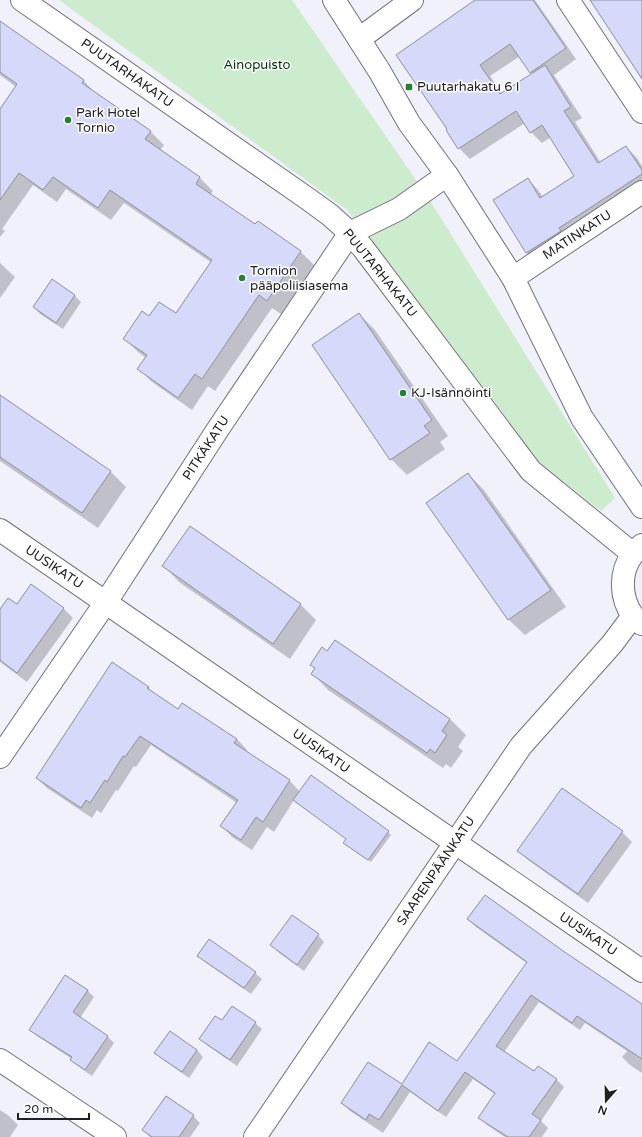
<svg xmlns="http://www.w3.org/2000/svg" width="642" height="1137" viewBox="0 0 642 1137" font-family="'Varela Round',sans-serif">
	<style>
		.green { fill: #cdeccd }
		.shadow { fill: #0003; fill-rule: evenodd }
		.building { fill: #d7d9fa; stroke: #8e8f97 }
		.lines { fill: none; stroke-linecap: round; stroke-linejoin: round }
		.minor-casing { stroke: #72727a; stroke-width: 24 }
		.tertiary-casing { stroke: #72727a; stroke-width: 24 }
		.minor { stroke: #fff; stroke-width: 22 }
		.tertiary { stroke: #fff; stroke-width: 22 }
		.poi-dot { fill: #268232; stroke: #fff; stroke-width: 1.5 }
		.labels { text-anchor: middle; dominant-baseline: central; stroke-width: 3; stroke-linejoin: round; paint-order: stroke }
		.park-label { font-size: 13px; fill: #02330a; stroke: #fff }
		.street-label { font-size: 13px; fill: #202124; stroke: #fff }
		.poi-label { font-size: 13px; fill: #202124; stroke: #fff; text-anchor: start }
	</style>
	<rect width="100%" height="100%" fill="#f0f1fa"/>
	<path class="green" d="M59,0H292L429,199L615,498L601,511L542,465L347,210Z"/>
	<g class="shadow">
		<path d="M477,0H535L576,59L554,75L582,118L575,122L601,163L626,147L637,158L642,166V192L538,264L527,253L494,200L528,179L538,190L543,197L576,176L551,137L542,143L531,132L525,123L470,159L459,148ZM520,56L533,74L502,94L490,76Z"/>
		<path d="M0,22L84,81L96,94L151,132L164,145L160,150L200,178L213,191L210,195L255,226L258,222L301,252L314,265L281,314L272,308L215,391L208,386L192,410L152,382L139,369L146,358L138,352L125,339L149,318L176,315L212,263L124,203L111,220L66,189L57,202L33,185L2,229L5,231L0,237V110L16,87L0,75Z"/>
		<path d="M0,263L15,277L0,298Z"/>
		<path d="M52,280L75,296L81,302L63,329L40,314L34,307Z"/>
		<path d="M359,314L375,330L448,436L440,442L445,449L407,475L391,459Z"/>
		<path d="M0,397L110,471L126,487L98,528L0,461Z"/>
		<path d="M468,474L484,490L566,607L525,635L509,620L427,503Z"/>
		<path d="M164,566L300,604L316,620L290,659L179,582Z"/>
		<path d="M17,605L64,609L73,618L27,682L0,662V610Z"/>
		<path d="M112,664L148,687L155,695L178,710L237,739L247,750L246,752L290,781L300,792L388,832L391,835L371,862L347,846V839L294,800L274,832L267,827L252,850L232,837L222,826L237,803L151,745L136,767L134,766L118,791L116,790L101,813L97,810L92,818L47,788L37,778Z"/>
		<path d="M311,665L450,719L466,735L458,747L463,751L451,768L446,764L443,768L328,690L313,674L316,669Z"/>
		<path d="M622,832L632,842L588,903L528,860L518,850Z"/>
		<path d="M468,919L642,1027V1073L630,1065L622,1057L627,1051L585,1023L580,1030L539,1002L504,1052L534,1073L556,1079L564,1087L541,1121L548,1128L542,1137H505L487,1125L480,1117L495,1094L473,1079L446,1117L410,1092L383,1133L350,1111L342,1103L368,1063L402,1085L458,1062L528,964L476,927Z"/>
		<path d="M318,935L324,942L304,971L278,952L272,945Z"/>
		<path d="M198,956L255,973L262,979L251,994L205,962Z"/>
		<path d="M87,990L94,997L80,1018L108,1037L114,1043L92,1076L78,1066L72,1060V1059L37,1036L31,1030Z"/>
		<path d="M222,1022L255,1023L262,1029L237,1066L207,1045L200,1039Z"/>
		<path d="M197,1050L203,1057L189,1078L162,1059L156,1053Z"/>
		<path d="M167,1097L193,1116L200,1123L190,1137H150L143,1130Z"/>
		<path d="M0,1110L9,1116L18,1125L10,1137H0Z"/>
	</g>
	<g class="building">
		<path d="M475,0H533L566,48L530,73L510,44L480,65L500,94L545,65L571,107L564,111L598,163L626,146L642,170V174L559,228L561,231L526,253L493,200L528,178L540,198L574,176L542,125L530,133L516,111L458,149L446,130L447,129L396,55Z"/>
		<path d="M590,0H642V79L619,44Z"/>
		<path d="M0,21L84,80L82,83L151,131L145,139L200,177L196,184L255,224L258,221L301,251L267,301L259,295L202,379L195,374L178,398L137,369L147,355L123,339L142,311L149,316L159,302L176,313L212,260L110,190L98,208L53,177L43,190L19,173L0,200V109L17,84L0,72Z"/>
		<path d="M52,279L75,295L56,323L33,307Z"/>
		<path d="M359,313L432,420L424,426L430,433L390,460L312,345Z"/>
		<path d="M0,395L111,471L82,513L0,457Z"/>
		<path d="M468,473L551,590L508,620L426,503Z"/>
		<path d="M190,526L301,604L273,644L162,566Z"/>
		<path d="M31,584L64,608L17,673L0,660V609L8,598L17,604Z"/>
		<path d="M335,640L450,719L442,731L447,735L435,753L430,749L427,753L311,674L315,668L310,665L322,647L327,651Z"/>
		<path d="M112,662L149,687L147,688L178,709L182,703L237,739L234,743L290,780L263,822L256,817L241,840L220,826L238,800L140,736L125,757L123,756L107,782L105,780L90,803L86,800L81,808L36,778Z"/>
		<path d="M311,775L389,831L368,860L343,843L346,839L293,800Z"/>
		<path d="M562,788L623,831L578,894L517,851Z"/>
		<path d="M485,895L566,953L642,1004V1059L577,1016L572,1023L531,995L496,1046L534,1071L538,1066L557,1079L532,1114L541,1120L529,1137H508L478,1118L495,1093L465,1072L438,1111L402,1085L379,1120L369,1114L366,1120L341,1103L368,1062L402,1084L429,1042L457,1061L527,962L467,919Z"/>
		<path d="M292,915L319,934L297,965L270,945Z"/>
		<path d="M209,939L256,972L244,988L197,956Z"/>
		<path d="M65,975L88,990L73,1012L108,1036L85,1070L70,1060L72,1057L29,1030Z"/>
		<path d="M232,1006L256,1022L230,1060L199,1039L215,1016L222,1020Z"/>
		<path d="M170,1031L197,1050L182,1072L154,1053Z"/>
		<path d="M166,1096L194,1115L179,1137H152L142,1130Z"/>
	</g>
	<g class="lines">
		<g class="minor-casing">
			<g id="minor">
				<path d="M568,0L642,112"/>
				<path d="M359,39L412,0"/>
				<path d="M513,278L642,192"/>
				<path d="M0,530L642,971"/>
				<path d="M0,757L106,602L218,429L350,233"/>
				<path d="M0,1060L115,1137"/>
			</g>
		</g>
		<g class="tertiary-casing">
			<g id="tertiary">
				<path d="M22,0L308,199L330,215L350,233L363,248L531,471L633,554"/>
				<path d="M334,0L380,72L409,123L447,175L513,278L582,418L642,507"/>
				<path d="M350,233L399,209L447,175"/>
				<path d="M642,545C639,548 635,551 633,554C619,572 620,598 633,616C635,619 639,622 642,624"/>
				<path d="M255,1137L521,746L612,644L633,616"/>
			</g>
		</g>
		<use href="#minor" class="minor"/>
		<use href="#tertiary" class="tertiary"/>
	</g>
	<g class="poi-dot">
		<rect x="405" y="83" width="8" height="8" rx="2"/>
		<circle cx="68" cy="120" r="4"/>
		<circle cx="242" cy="278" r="4"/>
		<circle cx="403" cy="393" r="4"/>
	</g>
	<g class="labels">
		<g class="park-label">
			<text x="257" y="65">Ainopuisto</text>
		</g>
		<g class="street-label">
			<text transform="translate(127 73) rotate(35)">PUUTARHAKATU</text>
			<text transform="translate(577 235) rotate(-33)">MATINKATU</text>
			<text transform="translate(380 273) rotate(51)">PUUTARHAKATU</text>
			<text transform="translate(206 448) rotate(-57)">PITKÄKATU</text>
			<text transform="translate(54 567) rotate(34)">UUSIKATU</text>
			<text transform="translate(321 751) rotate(35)">UUSIKATU</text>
			<text transform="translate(436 871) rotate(-56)">SAARENPÄÄNKATU</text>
			<text transform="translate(588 934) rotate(34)">UUSIKATU</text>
		</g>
		<g class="poi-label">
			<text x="417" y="87">Puutarhakatu 6 I</text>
			<text x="76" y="113">Park Hotel<tspan x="76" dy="15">Tornio</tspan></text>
			<text x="250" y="271">Tornion<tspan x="250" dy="15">pääpoliisiasema</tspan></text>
			<text x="411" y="393">KJ-Isännöinti</text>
		</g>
	</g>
	<g transform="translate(606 1101) rotate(200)" stroke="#ffffff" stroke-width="3" paint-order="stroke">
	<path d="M0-3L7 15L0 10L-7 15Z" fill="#202124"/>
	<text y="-6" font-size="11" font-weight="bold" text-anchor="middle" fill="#202124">N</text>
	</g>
	<path d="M18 1113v6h71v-6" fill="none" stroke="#202124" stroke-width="2"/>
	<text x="24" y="1113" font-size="12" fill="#202124" stroke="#ffffff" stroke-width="3" paint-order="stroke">20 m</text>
</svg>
